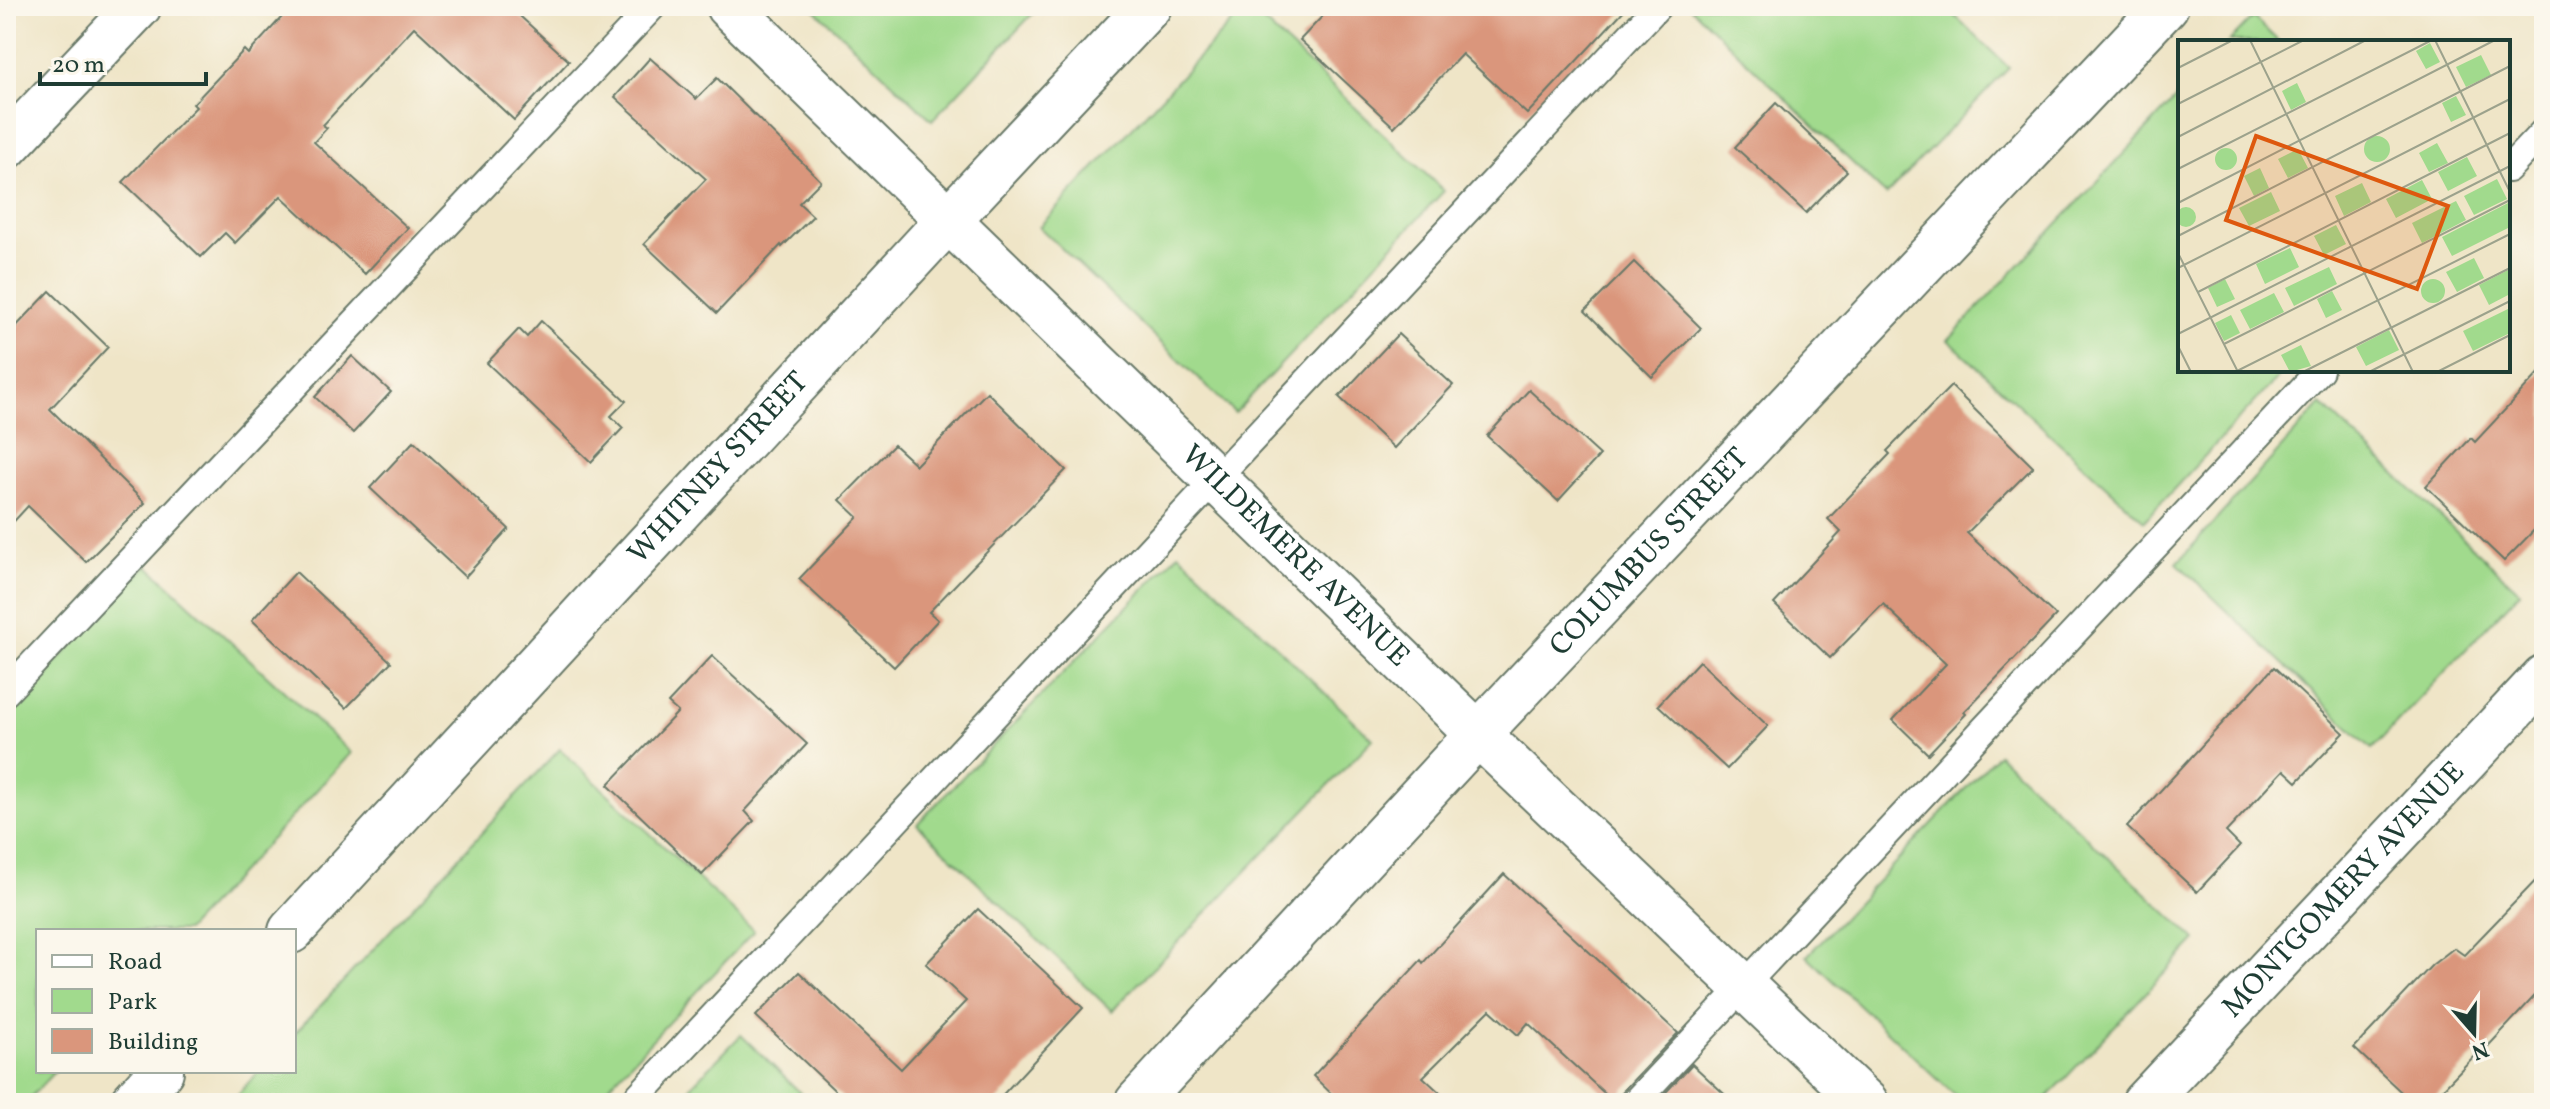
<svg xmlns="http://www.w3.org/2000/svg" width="2550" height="1109" viewBox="0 0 2550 1109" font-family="Vollkorn,serif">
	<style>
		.green { fill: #a1da8d; stroke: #608c60; stroke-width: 2 }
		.building { fill: #da967c }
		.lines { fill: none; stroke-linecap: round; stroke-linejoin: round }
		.lane-casing { stroke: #687867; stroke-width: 30 }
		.street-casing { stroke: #687867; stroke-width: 48 }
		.lane { stroke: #fff; stroke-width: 26 }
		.street { stroke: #fff; stroke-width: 44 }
		.labels { text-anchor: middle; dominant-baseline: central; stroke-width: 7; stroke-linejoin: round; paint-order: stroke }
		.street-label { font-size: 30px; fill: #1f3d34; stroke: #fbf7ec }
		.inset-road { fill: none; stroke: #9ca28c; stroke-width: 2 }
		.view { fill: #de580e; fill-opacity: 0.15; stroke: #de580e; stroke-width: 4 }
		.inset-edge { fill: none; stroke: #1f3d34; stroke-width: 4 }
	</style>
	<rect width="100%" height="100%" fill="#fbf7ec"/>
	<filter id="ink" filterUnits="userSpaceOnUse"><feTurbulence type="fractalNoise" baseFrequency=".0125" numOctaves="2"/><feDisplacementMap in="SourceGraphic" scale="16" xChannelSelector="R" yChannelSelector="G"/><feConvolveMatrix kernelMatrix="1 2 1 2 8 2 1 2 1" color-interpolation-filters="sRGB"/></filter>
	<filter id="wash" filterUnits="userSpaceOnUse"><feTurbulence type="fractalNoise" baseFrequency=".006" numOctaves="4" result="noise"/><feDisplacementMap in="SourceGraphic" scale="32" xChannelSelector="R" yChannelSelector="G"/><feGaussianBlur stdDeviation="1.8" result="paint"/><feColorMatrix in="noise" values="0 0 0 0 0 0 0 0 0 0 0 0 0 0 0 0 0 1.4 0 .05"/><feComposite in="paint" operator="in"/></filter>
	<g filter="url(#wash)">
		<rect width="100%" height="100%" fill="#efe5c7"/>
		<g class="green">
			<path d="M811,6H1040L932,120Z"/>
			<path d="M1247,6L1444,191L1235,413L1039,227Z"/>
			<path d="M1689,6H1945L2009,68L1886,195Z"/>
			<path d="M2253,17L2279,42H2229Z"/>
			<path d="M2180,94V370H2285L2144,521L1948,340Z"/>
			<path d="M2321,404L2520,592L2372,749L2177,563Z"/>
			<path d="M1179,553L1373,739L1112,1011L917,824Z"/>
			<path d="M147,565L351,753L186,931H38V1071H55L25,1103H6V716Z"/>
			<path d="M560,749L754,931L593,1103H230L259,1071H294V1034Z"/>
			<path d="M1998,754L2196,940L2042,1103H1963L1807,956Z"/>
			<path d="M741,1035L811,1103H812H675Z"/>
		</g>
		<g id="blocks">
			<g class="building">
				<path d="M292,6H509L569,61L514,120L414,27L323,125L327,128L314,142L408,228L365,274L281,196L235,243L225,233L201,257L123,182L196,107L193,104L244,50L248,54Z"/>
				<path d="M1332,6H1628L1527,114L1462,54L1394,127L1300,40Z"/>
				<path d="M650,58L696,99L717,78L821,181L799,203L813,216L782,247L781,245L717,313L644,244L706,179L615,97Z"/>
				<path d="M1776,103L1847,171L1806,213L1735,147Z"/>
				<path d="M1634,262L1701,328L1652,377L1585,311Z"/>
				<path d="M50,291L108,347L50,409L145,503L86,562L28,506L6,530V337Z"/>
				<path d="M541,321L626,401L611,416L623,428L591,462L487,363L519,329L527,337Z"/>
				<path d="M1398,334L1453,385L1394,448L1339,397Z"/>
				<path d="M352,356L391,392L353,433L315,397Z"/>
				<path d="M2544,368V520L2504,561L2426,486L2471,438L2475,442Z"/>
				<path d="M1951,386L2033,467L1967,533L2056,616L1964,712L1966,714L1928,754L1893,720L1946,664L1883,604L1830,658L1774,604L1841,532L1828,519L1890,454L1887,451Z"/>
				<path d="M1529,390L1600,455L1558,501L1487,436Z"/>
				<path d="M987,392L1066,470L929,612L938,620L894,667L799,579L858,517L840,500L894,445L916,465Z"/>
				<path d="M414,441L509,529L465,577L370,488Z"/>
				<path d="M296,572L391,662L346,708L252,620Z"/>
				<path d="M712,656L807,744L745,811L754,821L702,875L608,785L678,712L668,703Z"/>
				<path d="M1699,661L1768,726L1727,769L1658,705Z"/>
				<path d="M2274,667L2344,733L2297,782L2284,770L2226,832L2240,846L2197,892L2127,827Z"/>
				<path d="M2544,872V986L2479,1056L2476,1054L2429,1103H2413L2354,1048L2432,965L2454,948L2464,955Z"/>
				<path d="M1504,874L1678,1033L1622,1092L1618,1103H1615L1528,1023L1518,1035L1490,1010L1423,1077L1451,1103H1341L1313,1076L1421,960L1423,963Z"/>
				<path d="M978,909L1083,1008L995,1103H848L756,1016L799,972L901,1069L966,1001L926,964Z"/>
				<path d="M1692,1064L1734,1103H1656Z"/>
			</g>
		</g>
	</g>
	<g filter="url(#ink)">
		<use href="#blocks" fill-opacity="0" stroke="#687867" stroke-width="2"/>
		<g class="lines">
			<g class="lane-casing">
				<g id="lane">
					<path d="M2508,169L2544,131"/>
					<path d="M6,692L653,6"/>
					<path d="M632,1103L1658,6"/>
					<path d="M1634,1103L2320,370"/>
				</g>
			</g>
			<g class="street-casing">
				<g id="street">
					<path id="s1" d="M728,6L1478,734L1866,1103"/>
					<path d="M6,147L139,6"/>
					<path id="s2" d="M291,931L947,221L1149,6"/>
					<path d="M132,1103L161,1071"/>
					<path id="s3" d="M1137,1103L1478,734L2166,6"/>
					<path id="s4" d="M2144,1103L2544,677"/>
				</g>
			</g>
			<use href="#lane" class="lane"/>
			<use href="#street" class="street"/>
		</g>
	</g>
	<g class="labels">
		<g class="street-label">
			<text stroke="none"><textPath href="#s2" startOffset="630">WHITNEY STREET</textPath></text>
			<text stroke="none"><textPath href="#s3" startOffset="752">COLUMBUS STREET</textPath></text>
			<text stroke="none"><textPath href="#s1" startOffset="790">WILDEMERE AVENUE</textPath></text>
			<text stroke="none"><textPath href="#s4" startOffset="292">MONTGOMERY AVENUE</textPath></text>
		</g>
	</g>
	<g transform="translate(2178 40)">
		<rect width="332" height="332" fill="#efe5c7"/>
		<path d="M252,3L262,22L248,29L238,11ZM303,15L313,35L288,47L278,27ZM119,43L128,62L113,70L104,51ZM278,56L288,75L273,82L264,63ZM186 109a13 13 0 1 1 26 0a13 13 0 1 1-26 0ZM259,103L270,123L251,132L241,113ZM37 119a11 11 0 1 1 22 0a11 11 0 1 1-22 0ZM120,109L130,128L110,138L100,119ZM289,117L299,136L270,151L260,132ZM82,128L91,148L76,156L66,136ZM319,139L329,159L296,175L286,156ZM244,140L254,159L218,178L208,159ZM184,143L193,162L166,176L157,156ZM93,152L102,171L71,186L61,168ZM278,161L288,180L244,203L234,183ZM330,163L332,187L274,216L264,197ZM-2 177a10 10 0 1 1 20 0a10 10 0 1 1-20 0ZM158,185L168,204L146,215L136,196ZM112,208L121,227L87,244L78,224ZM296,218L306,238L279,252L268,232ZM151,227L159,244L116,266L107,248ZM332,229V254L311,265L301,245ZM47,239L57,259L39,267L30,248ZM243 251a12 12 0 1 1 24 0a12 12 0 1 1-24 0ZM154,251L164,270L148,278L139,259ZM96,253L106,272L72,289L62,270ZM332,268V293L295,311L285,291ZM53,275L62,293L46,301L37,283ZM211,290L221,310L188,326L178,307ZM123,305L133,326L112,332L103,315Z" fill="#a1da8d"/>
		<path class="inset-road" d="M72,0L235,332M257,0L332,152M0,28L55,0M0,64L126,0M0,97L188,0M0,129L254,0M0,163L317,0M0,196L332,26M0,213L60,332M0,228L332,59M20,252L332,93M0,294L332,126M46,304L332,160M0,306L13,332M57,332L332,194M125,332L332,228M191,332L332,261M259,332L332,295"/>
		<path class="view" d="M78,96L270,166L239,249L48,180Z"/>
		<rect width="332" height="332" class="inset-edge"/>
	</g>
	<rect width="2550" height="1109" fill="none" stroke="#fbf7ec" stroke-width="32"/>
	<rect x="36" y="929" width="260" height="144" fill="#fbf7ec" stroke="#a3ada2" stroke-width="2"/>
	<rect x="52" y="955" width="40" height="12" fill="#ffffff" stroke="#a3ada2" stroke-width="2"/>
	<text x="108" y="969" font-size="24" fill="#1f3d34">Road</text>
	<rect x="52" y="989" width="40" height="24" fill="#a1da8d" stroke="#a3ada2" stroke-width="2"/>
	<text x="108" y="1009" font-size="24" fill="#1f3d34">Park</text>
	<rect x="52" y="1029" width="40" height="24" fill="#da967c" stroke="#a3ada2" stroke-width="2"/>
	<text x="108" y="1049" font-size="24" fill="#1f3d34">Building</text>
	<g transform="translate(2474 1033) rotate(160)" stroke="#fbf7ec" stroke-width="6" paint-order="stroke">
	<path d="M0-6L14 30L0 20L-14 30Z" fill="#1f3d34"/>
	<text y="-12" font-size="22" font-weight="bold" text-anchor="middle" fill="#1f3d34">N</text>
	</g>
	<path d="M40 72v12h166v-12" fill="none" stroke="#1f3d34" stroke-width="4"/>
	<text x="52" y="72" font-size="24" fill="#1f3d34" stroke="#fbf7ec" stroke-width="6" paint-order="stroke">20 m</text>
</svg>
